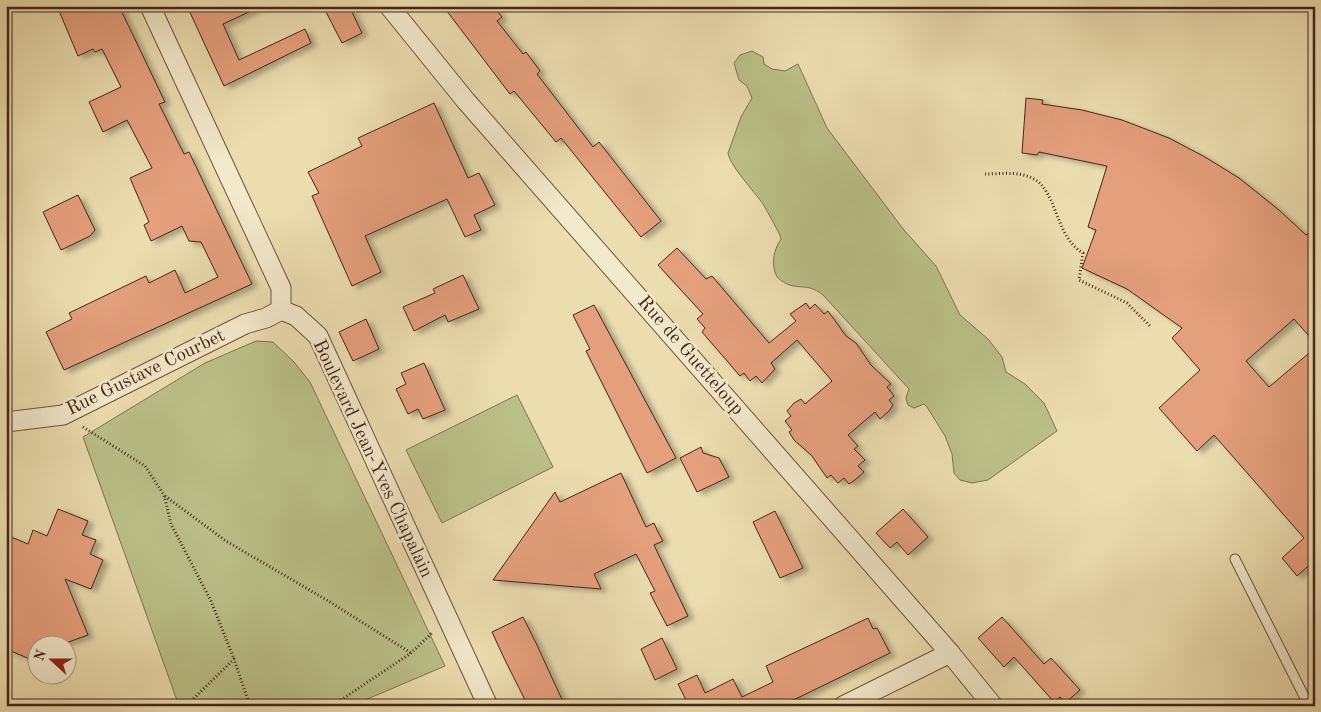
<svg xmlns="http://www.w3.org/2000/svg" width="1321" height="712" viewBox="0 0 1321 712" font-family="'Old Standard TT',serif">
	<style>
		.green { fill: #bbc088; stroke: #7f7450 }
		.building { fill: #e49f7c; stroke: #432719; filter: url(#shadow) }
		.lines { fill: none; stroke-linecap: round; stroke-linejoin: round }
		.lane-casing { stroke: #6d543e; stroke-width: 11 }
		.street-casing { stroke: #6d543e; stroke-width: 21 }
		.path { stroke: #432719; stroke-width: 3; stroke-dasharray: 1 2.5; stroke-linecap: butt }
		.lane { stroke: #f3e9cb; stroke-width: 9 }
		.street { stroke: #f3e9cb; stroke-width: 19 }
		.labels { text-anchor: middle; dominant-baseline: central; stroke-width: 5; stroke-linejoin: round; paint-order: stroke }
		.street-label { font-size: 19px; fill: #432719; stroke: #f3e9cb }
	</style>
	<defs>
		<filter id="shadow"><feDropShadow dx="5.5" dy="3" stdDeviation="2.5" flood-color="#0004"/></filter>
	</defs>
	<rect width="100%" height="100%" fill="#ecddaf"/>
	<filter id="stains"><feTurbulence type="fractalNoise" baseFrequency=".004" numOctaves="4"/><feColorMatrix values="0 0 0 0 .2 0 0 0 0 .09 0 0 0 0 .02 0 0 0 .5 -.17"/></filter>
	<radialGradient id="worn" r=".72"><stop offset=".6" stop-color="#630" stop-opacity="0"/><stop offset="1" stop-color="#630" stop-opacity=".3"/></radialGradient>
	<g class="green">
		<path d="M752,51L763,57L764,64L772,69L785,71L798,64L827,128L904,230L936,266L960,315L988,339L1002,357L1006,372L1025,384L1044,403L1057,431L988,480L972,483L960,480L954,473L952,454L945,436L927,407L924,404L914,408L908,405L906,398L909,389L823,295C805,280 795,294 777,277C771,264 773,251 781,239L780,235C774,224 769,214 763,204C754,191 730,166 728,153L741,117L752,98L747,86L739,80L734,63L740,55Z"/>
		<path d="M256,341L273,342L294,362L310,382L445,666L351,706H179L83,437L205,363Z"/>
		<path d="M517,395L553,467L442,523L406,450Z"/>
	</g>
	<g class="building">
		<path d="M57,6H119L165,102L159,104L184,154L189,152L252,284L64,370L46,332L72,319L69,313L146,276L149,283L175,270L185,293L218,277L201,242L189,241L182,226L151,241L144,225L149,222L130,178L152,168L127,120L103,132L89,102L121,87L102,49L95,52L93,49L78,56Z"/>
		<path d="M187,6H262L223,24L239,60L305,29L311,43L224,86Z"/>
		<path d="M323,6H349L362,33L342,43Z"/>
		<path d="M443,6H493L502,17L497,21L523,54L526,52L540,71L537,74L593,147L599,142L661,221L641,237L561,138L556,142L514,91L510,94Z"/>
		<path d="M1026,98L1043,100L1042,104L1082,110L1122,120L1169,138L1205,157L1239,178L1279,210L1306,235L1315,229V343L1294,319L1246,361L1269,387L1315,348V560L1297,576L1282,558L1304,538L1214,435L1197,451L1159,408L1200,370L1172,338L1182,328L1127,289L1082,268L1096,230L1088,227L1107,166L1039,152L1037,155L1022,153Z"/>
		<path d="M434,103L468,178L479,173L495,205L474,215L481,230L465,237L447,199L365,236L381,272L352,286L312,196L319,193L308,172L362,146L358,138Z"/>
		<path d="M78,195L95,230L90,236L61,250L43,212Z"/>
		<path d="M677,248L706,279L712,276L769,343L796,321L790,314L806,303L810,309L815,304L824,314L828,311L846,336L856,343L871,365L891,384L887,387L894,396L889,400L893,405L889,411L880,419L875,412L848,435L858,446L854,449L865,460L858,466L864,472L855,480L849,484L844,478L838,483L831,475L827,478L812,456L794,440L789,432L792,430L785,421L791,416L787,411L794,403L801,399L805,404L832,381L797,340L771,363L775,369L762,383L756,376L750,381L744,373L740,376L702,332L705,328L697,319L703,314L658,265Z"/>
		<path d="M463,275L479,309L448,322L445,315L414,331L403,307L435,293L433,289Z"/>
		<path d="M594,305L676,458L647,473L586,351L590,349L573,315Z"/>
		<path d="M366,319L379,349L353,361L339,332Z"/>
		<path d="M424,363L445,410L423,419L418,409L408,414L396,389L406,384L401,373Z"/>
		<path d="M701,447L703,453L719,458L729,477L697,492L680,458Z"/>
		<path d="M621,473L646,527L654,523L658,532L663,541L654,545L688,616L667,626L650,593L655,591L636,554L594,574L601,589L493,580L555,492L560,502Z"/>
		<path d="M58,509L88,521L82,535L96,540L90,554L103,560L91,589L65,579L88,635L63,644H36L30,659L6,649V535L28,544L33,530L47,536Z"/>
		<path d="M903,509L928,537L908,555L897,542L890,548L876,533Z"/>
		<path d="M775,511L803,568L780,578L753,522Z"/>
		<path d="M523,617L536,643L565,706H528L504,658L492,632Z"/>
		<path d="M1002,617L1044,664L1051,658L1080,690L1065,703L1060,697L1054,702L1014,657L1004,667L978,638Z"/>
		<path d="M868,618L873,629L877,628L890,653L781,706H679L687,702L678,684L697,675L705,693L733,679L742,697L773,682L766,666Z"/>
		<path d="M662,638L677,669L655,680L641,649Z"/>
	</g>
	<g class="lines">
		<g class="lane-casing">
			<path id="lane" d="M1235,559L1309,706"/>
		</g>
		<g class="street-casing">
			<g id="street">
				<path d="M150,6L281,288V310"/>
				<path d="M389,6L466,101L950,653L993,706"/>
				<path d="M281,310L296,316L318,336L488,706"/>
				<path d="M6,422L63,415L245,324L266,318L281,310"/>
				<path d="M843,706L950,653"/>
			</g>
		</g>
		<g class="path">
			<path d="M985,174C999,174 1018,171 1032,178C1058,190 1054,236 1083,253L1079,280L1127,303L1150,326"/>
			<path d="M83,427L145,466L164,495L171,524L211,601L234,659"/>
			<path d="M165,496L226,541L330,602L411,653"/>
			<path d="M186,706L234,659L250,706"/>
			<path d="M332,706L411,653L432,633"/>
		</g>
		<use href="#lane" class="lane"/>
		<use href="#street" class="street"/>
	</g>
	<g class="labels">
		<g class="street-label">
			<text transform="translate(690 356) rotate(49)">Rue de Guetteloup</text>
			<text transform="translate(146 373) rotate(-26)">Rue Gustave Courbet</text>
			<text transform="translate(372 459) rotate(65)">Boulevard Jean-Yves Chapalain</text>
		</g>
	</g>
	<rect width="1321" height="712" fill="none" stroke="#ecddaf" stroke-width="25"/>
	<rect x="8" y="8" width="1306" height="697" fill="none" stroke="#432719" stroke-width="2.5"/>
	<rect x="12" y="12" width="1296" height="687" fill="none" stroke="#432719"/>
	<g transform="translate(52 660) rotate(291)"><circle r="24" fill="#f3e9cb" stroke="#ad9b84"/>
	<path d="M0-4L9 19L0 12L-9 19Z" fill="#8f2418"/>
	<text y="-8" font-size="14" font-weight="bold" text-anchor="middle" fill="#432719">N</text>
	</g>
	<rect width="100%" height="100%" filter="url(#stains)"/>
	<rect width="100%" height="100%" fill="url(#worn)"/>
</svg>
